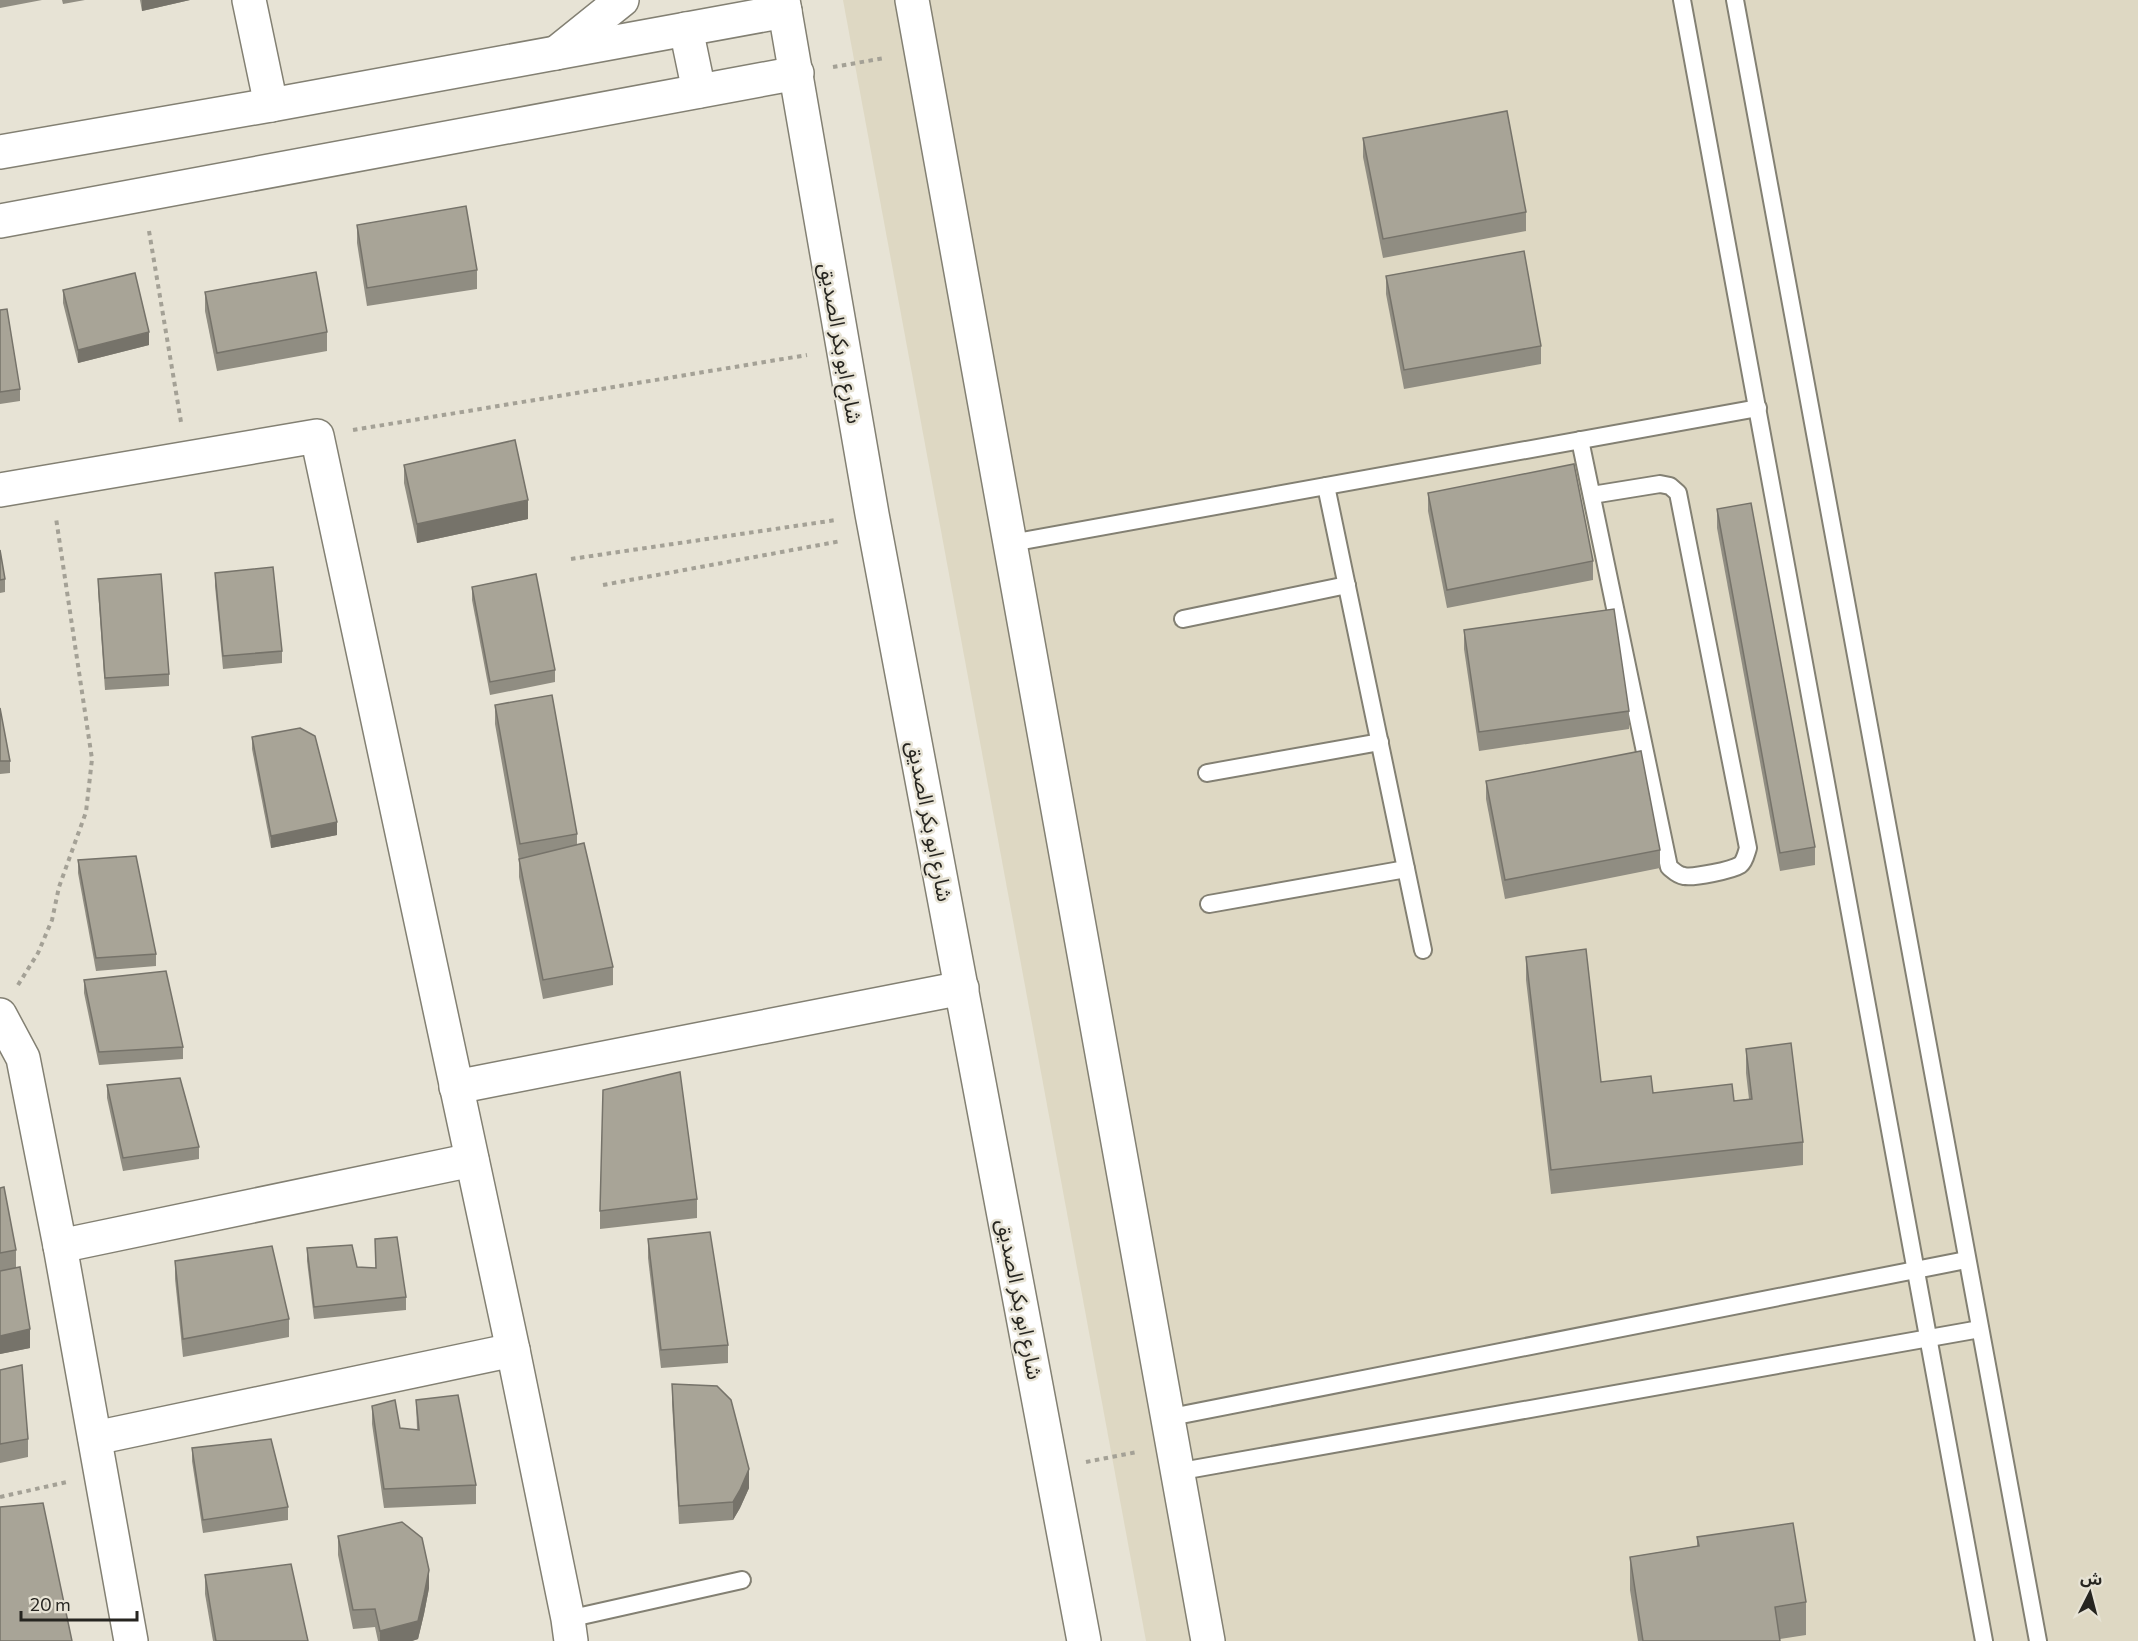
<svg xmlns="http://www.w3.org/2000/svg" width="2138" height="1641" viewBox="0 0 2138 1641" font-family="Commissioner,'Noto Sans Arabic',sans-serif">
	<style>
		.built { fill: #ded8c3 }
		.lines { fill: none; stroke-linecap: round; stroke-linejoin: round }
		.lane-casing { stroke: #838073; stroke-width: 20 }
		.street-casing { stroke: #838073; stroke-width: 36 }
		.secondary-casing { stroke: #838073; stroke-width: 36 }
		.path { stroke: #a4a196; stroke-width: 4; stroke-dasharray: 4.5 4.5; stroke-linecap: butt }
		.lane { stroke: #fff; stroke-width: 16 }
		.street { stroke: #fff; stroke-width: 33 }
		.secondary { stroke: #fff; stroke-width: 33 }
		.wall { fill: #908d82 }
		.shaded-wall { fill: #76736a }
		.building { fill: #a8a497; stroke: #76736a; stroke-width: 1.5 }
		.labels { text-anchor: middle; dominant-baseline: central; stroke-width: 5; stroke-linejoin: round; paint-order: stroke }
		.street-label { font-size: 21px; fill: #262520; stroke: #e7e3d5 }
	</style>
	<rect width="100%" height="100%" fill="#e7e3d5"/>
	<path class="built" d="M843,0H2138V1641H1146Z"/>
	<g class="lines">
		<g class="lane-casing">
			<g id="lane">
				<path d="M1682,0L1984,1641"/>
				<path d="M1735,0L2038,1641"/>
				<path d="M1580,440L1669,867C1674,871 1677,875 1684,876C1694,878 1732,870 1740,865C1745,861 1746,854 1748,848L1678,493L1670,486L1660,484L1592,495"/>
				<path d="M1326,486L1423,950"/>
				<path d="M1011,543L1758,408"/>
				<path d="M1183,619L1347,585"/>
				<path d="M1207,773L1380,742"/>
				<path d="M1209,904L1406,869"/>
				<path d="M1166,1418L1966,1260"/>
				<path d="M1176,1472L1980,1329"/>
				<path d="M568,1619L742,1580"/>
			</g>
		</g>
		<g class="street-casing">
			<g id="street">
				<path d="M249,0L271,105"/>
				<path d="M686,29L699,91"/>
				<path d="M0,152L271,105L785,11"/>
				<path d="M0,221L797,73"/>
				<path d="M0,490L317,436L513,1350L568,1619L571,1641"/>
				<path d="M0,1015L23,1058L60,1246L131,1641"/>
				<path d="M456,1087L962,988"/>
				<path d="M60,1246L472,1160"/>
				<path d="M95,1438L513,1350"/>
			</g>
		</g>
		<g class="secondary-casing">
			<g id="secondary">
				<path d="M783,0L872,514L1084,1641"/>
				<path d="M912,0L1208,1641"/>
				<path d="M556,53L622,0"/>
			</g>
		</g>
		<g class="path">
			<path d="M833,67L885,58"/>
			<path d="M149,231L181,422"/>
			<path d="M353,430L807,355"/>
			<path d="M571,559L836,520"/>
			<path d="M603,585L841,541"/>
			<path d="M18,985L38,953L52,920L59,887L86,812L92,759L56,518"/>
			<path d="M1086,1462L1137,1452"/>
			<path d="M0,1497L67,1482"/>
		</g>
		<use href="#lane" class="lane"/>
		<use href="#street" class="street"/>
		<use href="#secondary" class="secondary"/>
	</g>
	<g class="wall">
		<path d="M0,0H42L0,8Z"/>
		<path d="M62,0H85L63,4Z"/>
		<path d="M140,0H190L142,11Z"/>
		<path d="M1363,138L1526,212V231L1383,258L1363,157Z"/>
		<path d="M357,225L477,270V289L367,306L357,243Z"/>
		<path d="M1386,276L1541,346V364L1404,389L1386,294Z"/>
		<path d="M63,290L149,345L78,363L63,303Z"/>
		<path d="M205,292L327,332V351L217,371L205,311Z"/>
		<path d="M0,310L20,389V401L0,404Z"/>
		<path d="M404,465L528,519L417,543L404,483Z"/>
		<path d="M1428,493L1593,561V580L1447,608L1428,511Z"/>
		<path d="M1717,509L1815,847V865L1780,871L1717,528Z"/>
		<path d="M0,550L5,579V592L0,593Z"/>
		<path d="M215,573L282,651V663L223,669L215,586Z"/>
		<path d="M98,579L169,674V686L105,690L98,591Z"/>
		<path d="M472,587L555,670V682L490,695L472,600Z"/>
		<path d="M1464,630L1629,711V729L1479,751L1464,649Z"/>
		<path d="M495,705L577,834V845L613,967V985L543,999L519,877V860L495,724Z"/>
		<path d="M0,708L10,761V773L0,774Z"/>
		<path d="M252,737L337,835L271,848L252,749Z"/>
		<path d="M1486,781L1660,850V868L1505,899L1486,799Z"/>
		<path d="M78,860L156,954V966L96,971L78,873Z"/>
		<path d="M1526,957L1601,1082L1653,1093L1734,1101L1749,1099L1746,1073V1049L1803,1142V1165L1551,1194L1526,980Z"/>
		<path d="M84,980L183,1047V1059L99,1065L84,993Z"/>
		<path d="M107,1085L199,1147V1159L123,1171L107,1098Z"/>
		<path d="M0,1188L16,1250V1268L30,1348L0,1354Z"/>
		<path d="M697,1199V1218L600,1229V1211Z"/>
		<path d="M648,1239L728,1345V1363L661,1368L648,1258Z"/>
		<path d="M307,1248L357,1267L406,1297V1310L314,1319L307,1261Z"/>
		<path d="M175,1261L289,1319V1337L183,1357L175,1279Z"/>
		<path d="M0,1370L28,1439V1457L0,1463Z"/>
		<path d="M672,1384L749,1488L740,1508L733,1520L679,1524L672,1403Z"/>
		<path d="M416,1400L476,1485V1504L384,1508L372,1424V1406L400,1428L417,1430Z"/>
		<path d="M192,1448L288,1507V1520L203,1533L192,1461Z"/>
		<path d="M338,1536L429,1588L424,1614L418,1639L412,1641H378L375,1627L353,1629L338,1555Z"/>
		<path d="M1697,1537L1806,1602V1635L1780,1639V1641H1638L1630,1590V1557L1697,1546Z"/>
		<path d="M205,1575L308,1641H213L205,1594Z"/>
	</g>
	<g class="shaded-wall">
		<path d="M142,0H190L142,11Z"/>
		<path d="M149,332V345L78,363V350Z"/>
		<path d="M528,500V519L417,543V524Z"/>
		<path d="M337,822V835L271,848V836Z"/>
		<path d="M30,1329V1348L0,1354V1336Z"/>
		<path d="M749,1469V1488L740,1508L733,1520V1502Z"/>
		<path d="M429,1570V1588L424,1614L418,1639L412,1641H380V1631Z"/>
	</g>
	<g class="building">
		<path d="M1507,111L1526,212L1383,239L1363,138Z"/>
		<path d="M466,206L477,270L367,288L357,225Z"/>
		<path d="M1524,251L1541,346L1404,370L1386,276Z"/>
		<path d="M316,272L327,332L217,353L205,292Z"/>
		<path d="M135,273L149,332L78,350L63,290Z"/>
		<path d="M7,309L20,389L0,392V310Z"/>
		<path d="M515,440L528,500L417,524L404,465Z"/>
		<path d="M1574,464L1593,561L1447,590L1428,493Z"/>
		<path d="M1751,503L1815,847L1780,853L1717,509Z"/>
		<path d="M0,550L5,579L0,580Z"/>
		<path d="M273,567L282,651L223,656L215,573Z"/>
		<path d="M161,574L169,674L105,678L98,579Z"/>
		<path d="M536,574L555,670L490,682L472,587Z"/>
		<path d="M1614,609L1629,711L1479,732L1464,630Z"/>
		<path d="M552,695L577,834L520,844L495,705Z"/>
		<path d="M0,708L10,761H0Z"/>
		<path d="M300,728L315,736L337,822L271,836L252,737Z"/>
		<path d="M1641,751L1660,850L1505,880L1486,781Z"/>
		<path d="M584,843L613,967L543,980L519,859Z"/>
		<path d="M136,856L156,954L96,958L78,860Z"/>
		<path d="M1586,949L1601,1082L1651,1076L1653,1093L1732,1084L1734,1101L1752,1099L1746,1049L1791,1043L1803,1142L1551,1170L1526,957Z"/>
		<path d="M166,971L183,1047L99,1052L84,980Z"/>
		<path d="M680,1072L697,1199L600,1211L603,1090Z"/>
		<path d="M180,1078L199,1147L123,1158L107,1085Z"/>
		<path d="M4,1187L16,1250L0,1253V1188Z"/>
		<path d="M710,1232L728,1345L661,1350L648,1239Z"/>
		<path d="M397,1237L406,1297L314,1307L307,1248L352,1245L357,1267L376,1268L375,1239Z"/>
		<path d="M272,1246L289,1319L183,1339L175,1261Z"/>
		<path d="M20,1267L30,1329L0,1336V1271Z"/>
		<path d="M22,1365L28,1439L0,1444V1370Z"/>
		<path d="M672,1384L717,1386L731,1400L749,1469L740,1490L733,1502L679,1506Z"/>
		<path d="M458,1395L476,1485L384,1489L372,1406L395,1400L400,1428L419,1430L416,1400Z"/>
		<path d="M271,1439L288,1507L203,1520L192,1448Z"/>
		<path d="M43,1503L72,1641H0V1507Z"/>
		<path d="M402,1522L422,1538L429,1570L424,1595L418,1621L380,1631L375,1609L353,1610L338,1536Z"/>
		<path d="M1793,1523L1806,1602L1775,1607L1780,1641H1643L1630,1557L1699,1546L1697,1537Z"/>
		<path d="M291,1564L308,1641H216L205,1575Z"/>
	</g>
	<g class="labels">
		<g class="street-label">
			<text transform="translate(842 343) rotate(80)">شارع ابو بكر الصديق</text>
			<text transform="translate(931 821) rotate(79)">شارع ابو بكر الصديق</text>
			<text transform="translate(1021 1299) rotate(79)">شارع ابو بكر الصديق</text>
		</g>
	</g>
	<g transform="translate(2090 1593) rotate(6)" stroke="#e7e3d5" stroke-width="4.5" paint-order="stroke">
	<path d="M0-4.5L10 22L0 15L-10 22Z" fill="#262520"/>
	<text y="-9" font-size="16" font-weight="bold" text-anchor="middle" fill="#262520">ش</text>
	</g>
	<path d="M21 1611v9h116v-9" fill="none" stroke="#262520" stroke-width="3"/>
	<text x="30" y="1611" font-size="18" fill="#262520" stroke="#e7e3d5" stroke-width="4.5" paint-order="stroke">20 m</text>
</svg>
